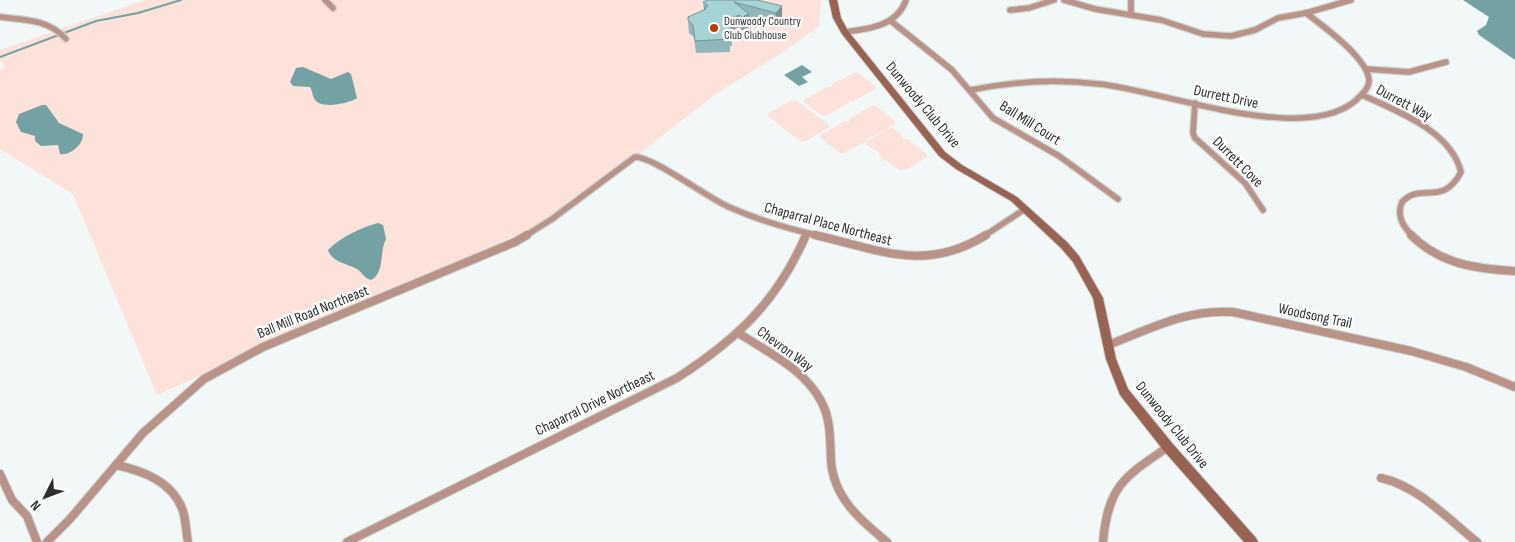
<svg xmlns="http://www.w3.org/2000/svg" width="1515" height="542" viewBox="0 0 1515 542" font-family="'Sofia Sans Condensed',sans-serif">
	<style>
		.green { fill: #fce2db }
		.water { fill: #74a1a3 }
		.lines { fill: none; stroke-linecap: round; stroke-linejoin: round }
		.stream { stroke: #74a1a3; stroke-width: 2 }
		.street-far1-casing { stroke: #cfd3d3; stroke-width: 8 }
		.street-casing { stroke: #cfd3d3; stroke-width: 10 }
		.secondary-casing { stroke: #cfd3d3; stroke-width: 2 }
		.street-far1 { stroke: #b99388; stroke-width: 5.5 }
		.street { stroke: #b99388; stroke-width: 8 }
		.secondary { fill: #986353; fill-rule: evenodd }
		.wall { fill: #8fb6b8 }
		.shaded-wall { fill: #749496 }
		.building { fill: #a6d4d6; stroke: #749496 }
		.poi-dot { fill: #c03801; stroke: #fff; stroke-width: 2 }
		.labels { text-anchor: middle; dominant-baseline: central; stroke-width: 4.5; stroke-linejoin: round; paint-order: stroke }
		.far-poi-label { font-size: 12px; fill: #2d2f2f; stroke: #fff; text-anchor: start }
		.street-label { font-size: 15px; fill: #2d2f2f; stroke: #fff }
	</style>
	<rect width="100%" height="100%" fill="#f2f7f7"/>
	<g class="green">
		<path d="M145,0H821L819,26L782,53L717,93L639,154L535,227L157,395L73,194L0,149V70L5,67L0,59V50Z"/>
		<path d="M854,73H858L876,86V89L853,101H849V103L826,116H822L804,102L805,99L828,87H832V84Z"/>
		<path d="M792,100H796L829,125L828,128L804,142L800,141L768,116L769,113Z"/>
		<path d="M872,106H876L895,121V124L872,137H868V140L844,153H840L821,138V135L845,121L849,122V119Z"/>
		<path d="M889,128H893L903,136L902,139H907L927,154V157C900,174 905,175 880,156L879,152L866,145V142Z"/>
	</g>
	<g class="water">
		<path d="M1463,0H1515V60L1479,35L1477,31L1486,25L1489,17Z"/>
		<path d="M802,65L812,72L802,77L808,82L799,86L784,75Z"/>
		<path d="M303,67L331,79L348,72L351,74L357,98C350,103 324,109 316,101C312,97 313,92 310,87L293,86L290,82L296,68Z"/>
		<path d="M42,105H46L59,123L83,134C84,144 70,156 60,154L58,145L41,146L35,141V136L21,132L16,122L19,114Z"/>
		<path d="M378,223L383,225L386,239C379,252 385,273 371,280C363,278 362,271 355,268C345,263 332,262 328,250C341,237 360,228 378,223Z"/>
	</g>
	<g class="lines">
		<path class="stream" d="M0,57L96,21L138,13L181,0"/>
		<g class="street-far1-casing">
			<g id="street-far1">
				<path d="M325,0L333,8"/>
				<path d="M1064,0L1095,9L1161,20L1203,34L1231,36L1255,30L1278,18L1306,13L1351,0"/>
				<path d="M1131,0V15"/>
				<path d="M1010,10L1029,8L1054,0"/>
				<path d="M0,17C24,20 49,19 66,39"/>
				<path d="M891,21L952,70L993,118L1059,156L1118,199"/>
				<path d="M845,32C869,29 897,26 906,0"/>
				<path d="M1366,69L1409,72L1446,62"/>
				<path d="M971,90C1014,81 1056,79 1099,84C1162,90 1316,151 1362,94C1365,91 1369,86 1369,81C1369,59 1323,26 1306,13"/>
				<path d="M1362,95C1397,111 1451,131 1461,172C1442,208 1422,181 1402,202C1396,216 1403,227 1413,236"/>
				<path d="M1195,103L1193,133L1195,138L1245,183L1263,210"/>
				<path d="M525,236L552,219L635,157C654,157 706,197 729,207C758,220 789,229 820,236"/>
				<path d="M806,236L807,233"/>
				<path d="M984,236L1025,209"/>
			</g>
		</g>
		<g class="street-casing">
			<g id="street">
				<path d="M815,235C880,250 925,273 986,235"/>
				<path d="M1411,235C1440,264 1476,269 1515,271"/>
				<path d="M740,334C769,353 804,369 821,401C831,419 830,440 831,460C833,497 860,520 887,542"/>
				<path d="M1108,345C1150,329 1186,309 1233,312L1411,351L1466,367L1515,387"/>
				<path d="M116,465C144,471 173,482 183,511C186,521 186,532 188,542"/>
				<path d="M0,474L12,500L27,516L37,542"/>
				<path d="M1381,478C1418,486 1448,519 1477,542"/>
				<path d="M47,542L70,519L143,433L204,379L263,347L515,242L527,235"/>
				<path d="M347,542L677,378C737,339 777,302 806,235"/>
				<path d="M1103,542C1108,486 1124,477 1168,447"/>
			</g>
		</g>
		<g class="secondary-casing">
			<path id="secondary" d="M829,0H837L841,18L848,31L945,152L962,165L1017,197L1067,242L1079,256L1103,298L1116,359L1128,389L1172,443L1256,538L1258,542H1244L1164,451L1120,395L1106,359L1093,298L1073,262L1061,248L1011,201L956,169L939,156L842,34L833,18Z"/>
		</g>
		<use href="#street-far1" class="street-far1"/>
		<use href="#street" class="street"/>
		<use href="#secondary" class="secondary"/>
	</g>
	<path class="wall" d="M708,0L782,6V18L776,25L749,18V27L742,30L739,27L731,30L732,46H730V52L696,53L694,37L689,33L688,20L704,10L703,2Z"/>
	<g class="shaded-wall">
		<path d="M782,6V18L776,25V13Z"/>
		<path d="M749,14V27L742,30V17Z"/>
		<path d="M739,15V27L730,31L729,19Z"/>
	</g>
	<path class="building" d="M708,0H757L782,6L776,13L734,2L749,14L742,17L739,15L729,19L732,34H729L730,39L695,41L693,25L688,20V17L706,9L704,8L708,6L703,2Z"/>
	<circle class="poi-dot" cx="714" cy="28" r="5"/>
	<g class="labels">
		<g class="far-poi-label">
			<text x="724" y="21">Dunwoody Country<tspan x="724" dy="14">Club Clubhouse</tspan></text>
		</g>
		<g class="street-label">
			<text transform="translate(1226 97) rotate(12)">Durrett Drive</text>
			<text transform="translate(1404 103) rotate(28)">Durrett Way</text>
			<text transform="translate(923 105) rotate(50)">Dunwoody Club Drive</text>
			<text transform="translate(1030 123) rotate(32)">Ball Mill Court</text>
			<text transform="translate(1238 162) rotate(45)">Durrett Cove</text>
			<text transform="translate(828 224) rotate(15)">Chaparral Place Northeast</text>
			<text transform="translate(313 312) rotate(-22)">Ball Mill Road Northeast</text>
			<text transform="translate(1315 316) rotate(12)">Woodsong Trail</text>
			<text transform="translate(785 349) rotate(36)">Chevron Way</text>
			<text transform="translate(595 403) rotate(-26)">Chaparral Drive Northeast</text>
			<text transform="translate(1172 425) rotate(51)">Dunwoody Club Drive</text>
		</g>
	</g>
	<g transform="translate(45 497) rotate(228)" stroke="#ffffff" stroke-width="4" paint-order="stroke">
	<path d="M0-4L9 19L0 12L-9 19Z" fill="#2d2f2f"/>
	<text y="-8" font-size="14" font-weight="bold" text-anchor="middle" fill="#2d2f2f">N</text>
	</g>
</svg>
